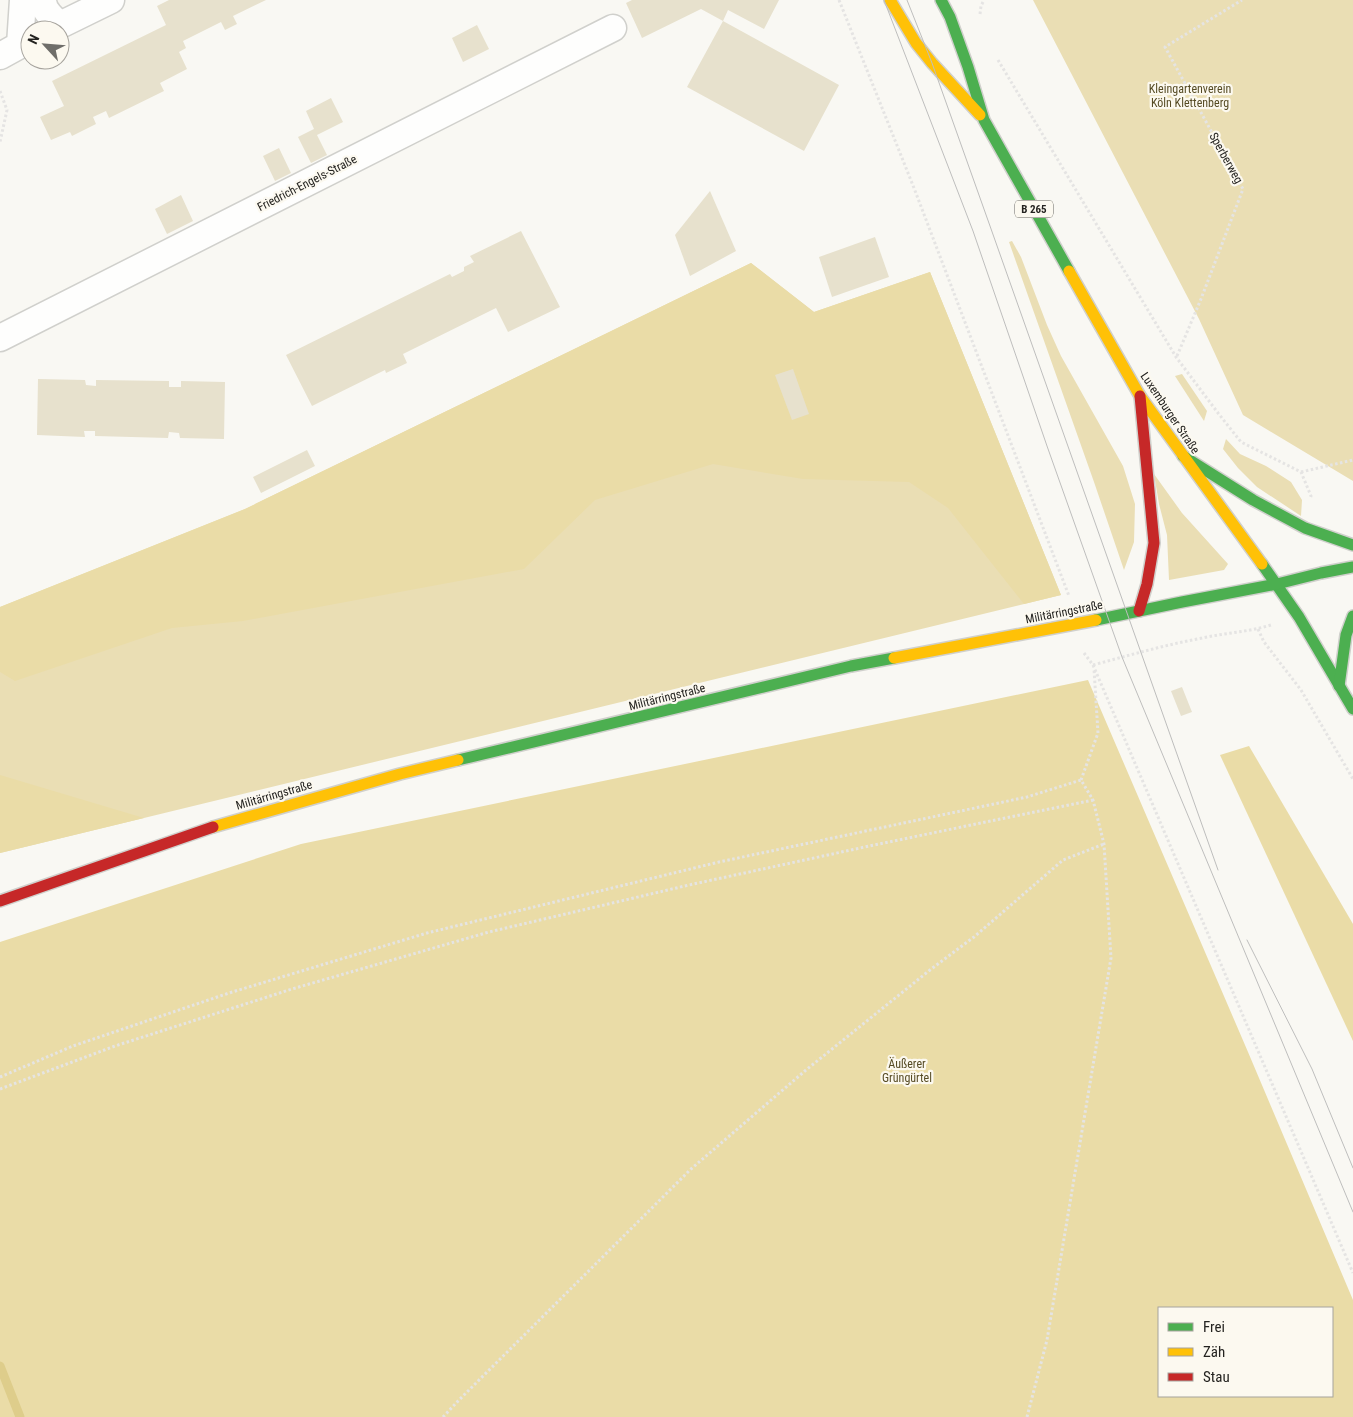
<svg xmlns="http://www.w3.org/2000/svg" width="1353" height="1417" viewBox="0 0 1353 1417" font-family="'Roboto Condensed',sans-serif">
	<style>
		.green { fill: #eadeb4 }
		.forest { fill: #eadca7; fill-rule: evenodd }
		.lines { fill: none; stroke-linecap: round; stroke-linejoin: round }
		.stream { stroke: #decd8b; stroke-width: 9 }
		.building { fill: #e7e1cd }
		.street-casing { stroke: #d0d0cc; stroke-width: 29 }
		.fast-casing { stroke: #d0d0cc; stroke-width: 14 }
		.slow-casing { stroke: #d0d0cc; stroke-width: 14 }
		.jam-casing { stroke: #d0d0cc; stroke-width: 14 }
		.path { stroke: #e5e4e3; stroke-width: 3; stroke-dasharray: 2.5 2.5; stroke-linecap: butt }
		.street { stroke: #fefefd; stroke-width: 26 }
		.fast { stroke: #4caf50; stroke-width: 11 }
		.slow { stroke: #ffc107; stroke-width: 11 }
		.jam { stroke: #c62828; stroke-width: 11 }
		.tram { stroke: #bebebd; stroke-width: 1 }
		.labels { text-anchor: middle; dominant-baseline: central; stroke-width: 4.5; stroke-linejoin: round; paint-order: stroke }
		.shield { fill: #fcf9f0; stroke: #65635e; stroke-width: 1 }
		.shield-label { font-size: 11px; font-weight: bold; fill: #242320 }
		.park-label { font-size: 12px; fill: #564b24; stroke: #fcf9f0 }
		.street-label { font-size: 12px; fill: #242320; stroke: #fcf9f0 }
	</style>
	<rect width="100%" height="100%" fill="#f9f8f3"/>
	<g class="green">
		<path d="M1033,0H1353V481L1243,415L1199,319Z"/>
		<path d="M1012,241L1021,257L1047,325L1061,356L1123,466L1135,504L1134,542L1124,570L1094,482L1009,242Z"/>
		<path d="M751,263L814,312L930,272L1061,595L0,853V607L245,509Z"/>
		<path d="M1182,374L1207,411L1204,421L1175,376Z"/>
		<path d="M1226,439L1240,454L1266,466L1291,482L1302,500L1301,516L1257,487L1238,468L1223,449Z"/>
		<path d="M1154,474L1182,513L1228,564L1224,570L1169,580L1167,535L1159,504Z"/>
	</g>
	<g class="forest">
		<path d="M751,263L814,312L930,272L1061,595L1024,604L948,508L909,482L803,479L713,464L595,500L524,569L243,621L172,628L15,681L0,672V607L245,509Z"/>
		<path d="M1088,680L1248,1052L1353,1300V1417H0V942L301,844ZM1332,1308V1396H1159V1308Z"/>
		<path d="M1249,746L1353,924V1041L1220,755Z"/>
		<path d="M0,775L144,818L0,853Z"/>
	</g>
	<g class="lines">
		<path class="stream" d="M0,1366L20,1417"/>
	</g>
	<g class="building">
		<path d="M169,0H266L233,16L237,24L225,30L221,22L183,41L186,48L179,52L187,69L160,83L164,91L109,118L106,111L93,117L96,124L72,136L70,132L51,140L40,117L64,106L52,81L166,25L157,6Z"/>
		<path d="M632,0H779L764,29L728,10L723,21L701,9L642,38L626,3Z"/>
		<path d="M723,21L839,85L804,151L687,87Z"/>
		<path d="M477,25L489,49L463,62L452,38Z"/>
		<path d="M331,98L343,122L317,135L327,155L311,163L298,137L314,129L306,111Z"/>
		<path d="M279,148L291,173L275,181L263,156Z"/>
		<path d="M710,191L736,251L690,276L675,235Z"/>
		<path d="M181,195L193,221L167,234L155,209Z"/>
		<path d="M521,231L560,307L508,332L496,308L403,354L407,363L386,373L385,370L312,406L286,355L450,274L452,277L464,271V267L474,262L470,256Z"/>
		<path d="M875,237L889,277L832,297L819,257Z"/>
		<path d="M793,369L809,414L792,420L775,375Z"/>
		<path d="M38,379L85,380L86,385L96,386V380L169,381V387H181V381L225,382L224,439L180,438L179,433L169,432L168,438L95,436V431H84L85,437L37,435Z"/>
		<path d="M307,450L315,466L261,493L253,477Z"/>
		<path d="M1182,687L1192,712L1181,716L1171,691Z"/>
	</g>
	<g class="lines">
		<g class="street-casing">
			<g id="street">
				<path d="M43,0C43,10 53,19 60,25L111,0"/>
				<path d="M0,56L20,45L23,0"/>
				<path d="M0,338L613,28"/>
			</g>
		</g>
		<g class="fast-casing">
			<g id="fast">
				<path d="M941,0L950,17L968,67L984,120L1069,271"/>
				<path d="M1183,456L1253,500L1305,528L1353,545"/>
				<path d="M1262,564L1299,617L1353,709"/>
				<path d="M1096,620L1182,602L1277,584L1321,573L1353,567"/>
				<path d="M1339,686L1346,635L1353,616"/>
				<path d="M458,760L851,666L894,658"/>
			</g>
		</g>
		<g class="slow-casing">
			<g id="slow">
				<path d="M890,0L916,43L932,63L980,115"/>
				<path d="M1069,271L1140,396L1262,564"/>
				<path d="M894,658L1096,620"/>
				<path d="M213,827L400,774L458,760"/>
			</g>
		</g>
		<g class="jam-casing">
			<g id="jam">
				<path d="M1139,611L1147,584L1154,543L1140,396"/>
				<path d="M0,901L213,827"/>
			</g>
		</g>
		<g class="path">
			<path d="M839,0L914,188L1069,596"/>
			<path d="M980,14L981,6L984,0"/>
			<path d="M998,60L1176,357L1218,413L1241,442L1301,472L1311,496L1310,499"/>
			<path d="M0,91L7,110L0,142"/>
			<path d="M1177,356L1201,299L1243,189L1165,47L1242,0"/>
			<path d="M1301,472L1353,460"/>
			<path d="M1258,629L1264,642L1301,690L1353,779"/>
			<path d="M1084,653L1093,665L1353,1273"/>
			<path d="M1093,665C1130,655 1165,645 1202,638C1225,633 1248,632 1271,625"/>
			<path d="M1081,780L1098,733L1094,669"/>
			<path d="M0,1077L73,1046L229,993L427,933L719,862L1027,797L1081,780"/>
			<path d="M0,1089L115,1046L292,989L489,932L689,885L874,845L1093,800"/>
			<path d="M443,1417L459,1400L691,1169L806,1070L930,970L974,937L1063,860L1104,844"/>
			<path d="M1027,1417L1047,1340L1111,958L1104,844L1093,800L1081,780"/>
		</g>
		<use href="#street" class="street"/>
		<use href="#fast" class="fast"/>
		<use href="#slow" class="slow"/>
		<use href="#jam" class="jam"/>
		<g class="tram">
			<path d="M884,0L973,231L1047,446L1122,657L1353,1212"/>
			<path d="M907,0L932,63L990,226L1218,870"/>
			<path d="M1247,940L1312,1069L1353,1168"/>
		</g>
	</g>
	<g class="labels">
		<rect class="shield" x="1015" y="200.5" width="38" height="17" rx="4"/>
		<g class="shield-label">
			<text x="1034" y="209">B 265</text>
		</g>
		<g class="park-label">
			<text x="1190" y="89">Kleingartenverein<tspan x="1190" dy="14">Köln Klettenberg</tspan></text>
			<text x="907" y="1064">Äußerer<tspan x="907" dy="14">Grüngürtel</tspan></text>
		</g>
		<g class="street-label">
			<text transform="translate(1226 158) rotate(61)">Sperberweg</text>
			<text transform="translate(307 183) rotate(-27)">Friedrich-Engels-Straße</text>
			<text transform="translate(1170 413) rotate(56)">Luxemburger Straße</text>
			<text transform="translate(1064 612) rotate(-11)">Militärringstraße</text>
			<text transform="translate(667 697) rotate(-14)">Militärringstraße</text>
			<text transform="translate(274 795) rotate(-16)">Militärringstraße</text>
		</g>
	</g>
	<rect x="1158" y="1307" width="175" height="90" fill="#fcf9f0" stroke="#a6a39d"/>
	<rect x="1168" y="1323" width="25" height="8" fill="#4caf50" stroke="#a6a39d"/>
	<text x="1203" y="1332" font-size="15" fill="#242320">Frei</text>
	<rect x="1168" y="1348" width="25" height="8" fill="#ffc107" stroke="#a6a39d"/>
	<text x="1203" y="1357" font-size="15" fill="#242320">Zäh</text>
	<rect x="1168" y="1373" width="25" height="8" fill="#c62828" stroke="#a6a39d"/>
	<text x="1203" y="1382" font-size="15" fill="#242320">Stau</text>
	<g transform="translate(45 45) rotate(296)"><circle r="24" fill="#fcf9f0" stroke="#a6a39d"/>
	<path d="M0-4L9 19L0 12L-9 19Z" fill="#6f6e6a"/>
	<text y="-8" font-size="14" font-weight="bold" text-anchor="middle" fill="#242320">N</text>
	</g>
</svg>
